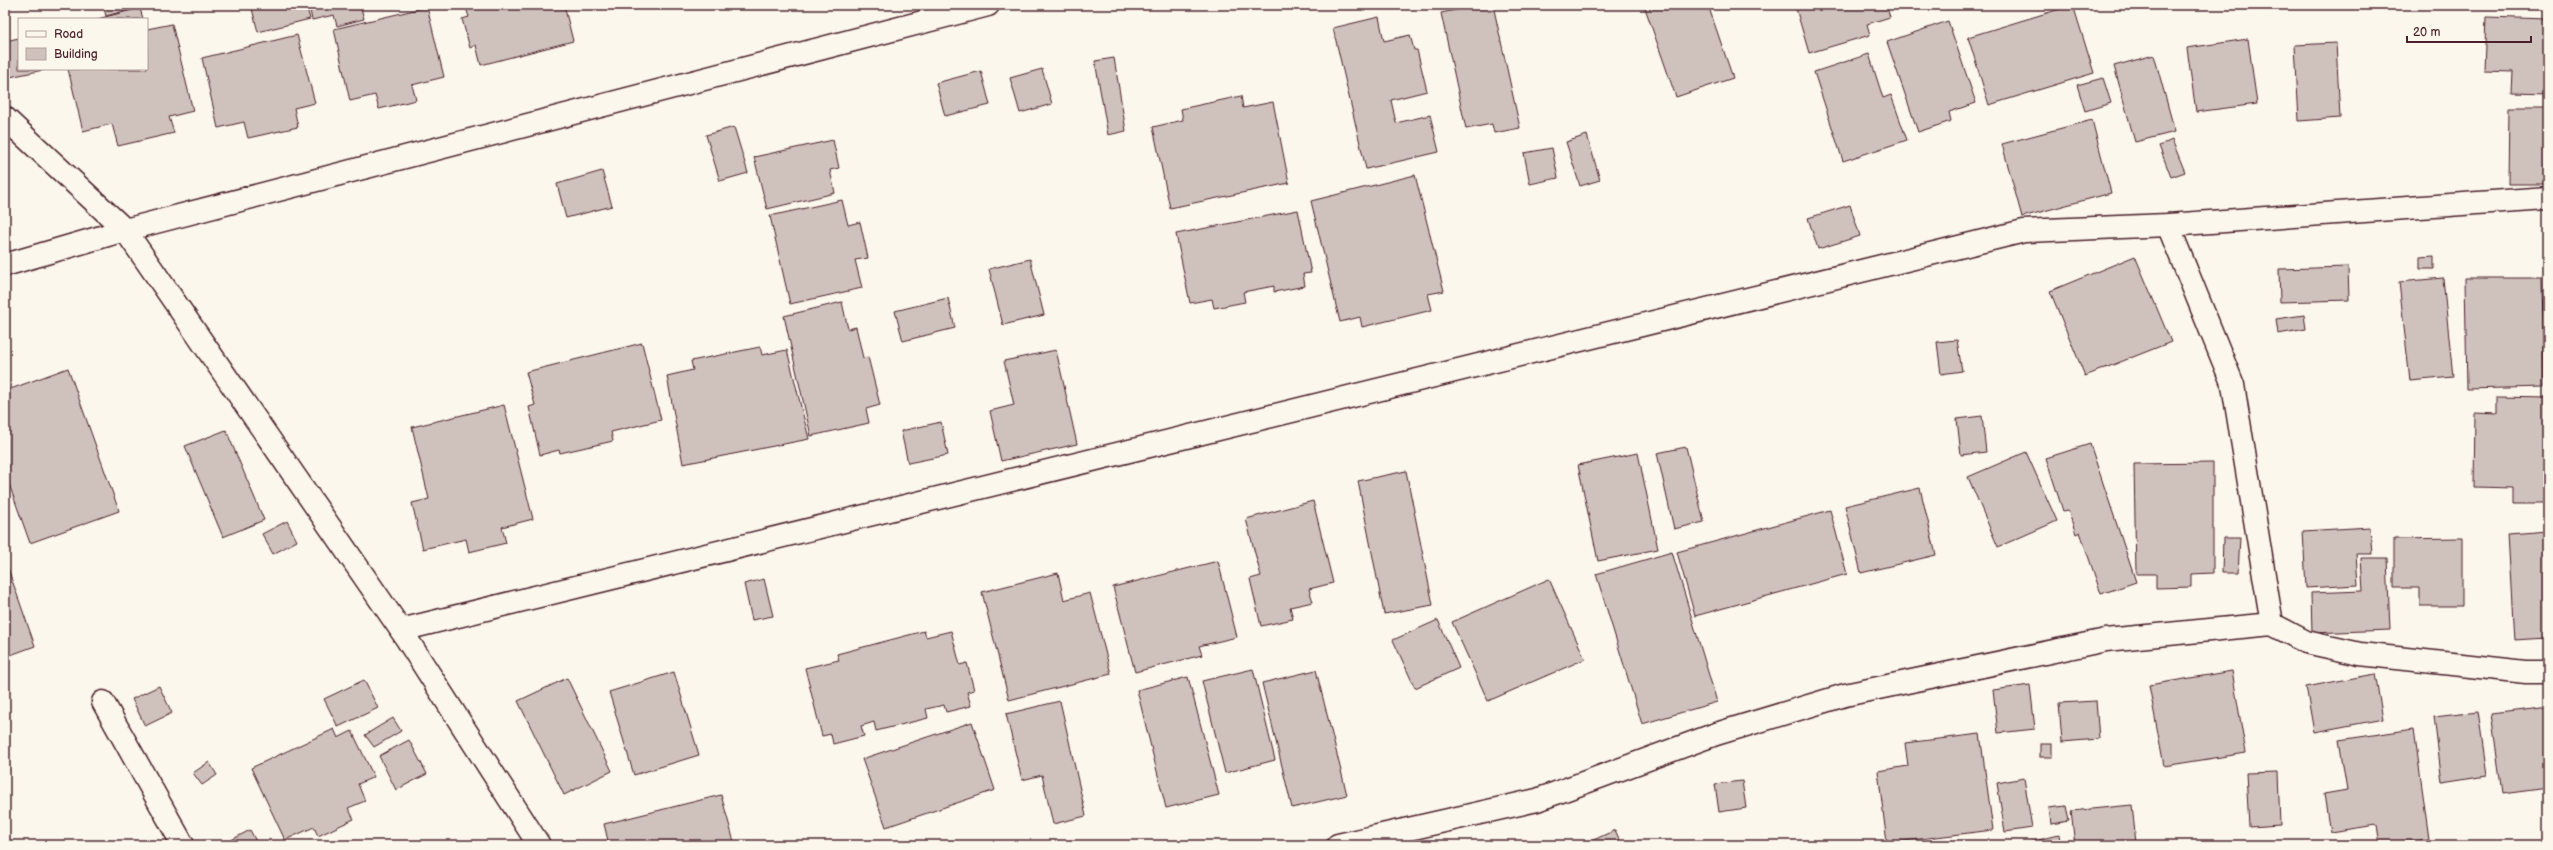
<svg xmlns="http://www.w3.org/2000/svg" width="2553" height="850" viewBox="0 0 2553 850" font-family="'Balsamiq Sans',sans-serif">
	<style>
		.building { fill: #cfc2bc; stroke: #4a1f2b }
		.lines { fill: none; stroke-linecap: round; stroke-linejoin: round }
		.street-casing { stroke: #4a1f2b; stroke-width: 25 }
		.street { stroke: #fbf7ec; stroke-width: 22 }
	</style>
	<rect width="100%" height="100%" fill="#fbf7ec"/>
	<filter id="ink" filterUnits="userSpaceOnUse"><feTurbulence type="fractalNoise" baseFrequency=".025" numOctaves="2"/><feDisplacementMap in="SourceGraphic" scale="8" xChannelSelector="R" yChannelSelector="G"/><feConvolveMatrix kernelMatrix="1 2 1 2 8 2 1 2 1" color-interpolation-filters="sRGB"/></filter>
	<g filter="url(#ink)">
		<g class="building">
			<path d="M103,5H147L106,16Z"/>
			<path d="M251,5H306L310,19L258,32Z"/>
			<path d="M309,5H375L361,8L364,19L337,26L334,15L312,20Z"/>
			<path d="M465,5H564L573,41L481,65L476,45L470,48L462,19L469,17Z"/>
			<path d="M1480,5H1493L1520,128L1494,133L1492,124L1466,129L1441,13Z"/>
			<path d="M1644,5H1708L1733,78L1676,97Z"/>
			<path d="M1795,5H1886L1890,17L1867,24L1870,35L1809,53Z"/>
			<path d="M2073,5L2094,73L1989,105L1968,37Z"/>
			<path d="M2405,5H2518V6L2405,7Z"/>
			<path d="M427,7L444,77L412,85L416,100L379,109L375,95L350,101L334,29Z"/>
			<path d="M140,8L143,19H97Z"/>
			<path d="M1379,17L1384,41L1410,35L1414,50H1417L1427,91L1391,100L1396,123L1430,115L1439,152L1366,169L1333,28Z"/>
			<path d="M2486,17L2548,19V94L2512,93L2513,72L2484,71Z"/>
			<path d="M1948,21L1976,103L1949,112L1951,121L1918,132L1887,42Z"/>
			<path d="M172,24L193,111L169,117L174,133L118,146L112,124L83,131L68,69H147V29Z"/>
			<path d="M297,35L315,103L294,108L298,127L248,138L244,122L218,128L202,58Z"/>
			<path d="M19,38V69H48L5,78V41Z"/>
			<path d="M2248,39L2257,104L2196,112L2187,48Z"/>
			<path d="M2336,43L2340,118L2299,121L2295,45Z"/>
			<path d="M1869,54L1883,98L1891,95L1907,140L1843,161L1814,72Z"/>
			<path d="M2154,55L2175,132L2135,142L2114,66Z"/>
			<path d="M1114,58L1126,131L1108,135L1095,61Z"/>
			<path d="M1042,69L1052,104L1020,113L1010,78Z"/>
			<path d="M981,71L990,105L945,116L936,83Z"/>
			<path d="M2103,78L2111,103L2085,111L2077,85Z"/>
			<path d="M1241,96L1243,108L1273,102L1289,183L1170,208L1153,127L1183,120L1181,109Z"/>
			<path d="M2509,107H2547L2546,184H2508Z"/>
			<path d="M2092,120L2111,193L2022,217L2002,144Z"/>
			<path d="M734,127L748,173L720,181L706,135Z"/>
			<path d="M1587,135L1600,180L1580,186L1566,142Z"/>
			<path d="M833,140L839,168L830,170L835,193L767,209L754,157Z"/>
			<path d="M2172,140L2185,172L2171,177L2159,146Z"/>
			<path d="M1552,148L1558,178L1530,184L1524,153Z"/>
			<path d="M602,171L612,206L566,218L557,184Z"/>
			<path d="M1415,175L1444,291L1428,294L1432,310L1362,327L1360,317L1340,322L1311,201Z"/>
			<path d="M842,200L848,225L860,222L868,258L855,260L862,288L790,304L770,216Z"/>
			<path d="M1850,205L1860,236L1818,249L1808,218Z"/>
			<path d="M1298,210L1311,273L1303,274L1305,286L1274,292V286L1243,292L1245,302L1214,308L1212,299L1190,303L1176,234Z"/>
			<path d="M2135,256L2171,342L2085,376L2050,291Z"/>
			<path d="M2434,256V269H2420V257Z"/>
			<path d="M1030,259L1044,315L1003,325L989,269Z"/>
			<path d="M2348,267L2349,300L2280,302L2279,269Z"/>
			<path d="M2443,278L2453,377L2410,381L2399,282Z"/>
			<path d="M2465,278H2542L2544,387L2467,389Z"/>
			<path d="M948,298L955,328L903,341L895,311Z"/>
			<path d="M842,302L848,329L856,327L863,358L868,357L880,405L866,409L869,423L811,436L784,316Z"/>
			<path d="M2304,315L2306,329L2278,334L2276,319Z"/>
			<path d="M1957,340L1962,371L1941,374L1937,342Z"/>
			<path d="M642,343L661,420L611,432L613,441L560,453L559,450L540,455L529,407L535,405L526,372Z"/>
			<path d="M760,347L762,355L787,350L809,439L683,464L667,376L693,370L691,361Z"/>
			<path d="M1056,350L1077,444L1001,461L990,411L1014,405L1004,361Z"/>
			<path d="M68,368L119,511L30,543L5,473V391Z"/>
			<path d="M2497,397L2548,398V503H2514V488L2474,487L2475,413L2497,414Z"/>
			<path d="M504,405L533,519L502,527L506,543L469,552L466,539L423,549L412,503L429,499L412,427Z"/>
			<path d="M1982,416L1986,452L1961,455L1957,419Z"/>
			<path d="M941,422L948,455L908,463L901,431Z"/>
			<path d="M226,430L264,520L223,537L185,446Z"/>
			<path d="M2090,444L2136,582L2101,594L2080,532L2076,534L2068,510L2063,511L2046,458Z"/>
			<path d="M1686,447L1704,522L1674,529L1657,453Z"/>
			<path d="M2026,452L2057,521L1998,547L1968,477Z"/>
			<path d="M1638,453L1658,549L1598,561L1578,465Z"/>
			<path d="M2213,463V573L2191,574V587L2156,588V574H2136L2134,464Z"/>
			<path d="M1406,471L1433,605L1384,614L1358,481Z"/>
			<path d="M1920,488L1936,555L1861,573L1845,506Z"/>
			<path d="M1313,501L1333,583L1309,589L1313,602L1290,607L1293,619L1261,626L1250,579L1261,576L1246,519Z"/>
			<path d="M1830,510L1847,574L1695,616L1677,552Z"/>
			<path d="M287,521L297,541L273,554L262,534Z"/>
			<path d="M2370,527L2372,554H2356L2358,585L2306,588L2303,531Z"/>
			<path d="M2548,531V638L2514,640L2508,534Z"/>
			<path d="M2223,538H2240L2238,573H2222Z"/>
			<path d="M2462,538V606H2420V588H2394V539Z"/>
			<path d="M1672,552L1717,702L1642,724L1596,574Z"/>
			<path d="M2361,558H2387L2390,630L2312,633L2311,593L2363,591Z"/>
			<path d="M5,560L35,646L5,657Z"/>
			<path d="M1218,561L1237,637L1199,646L1202,655L1135,672L1113,587Z"/>
			<path d="M1058,573L1064,600L1090,593L1111,674L1009,700L982,592Z"/>
			<path d="M764,579L773,616L752,620L744,584Z"/>
			<path d="M1549,579L1585,659L1488,701L1452,622Z"/>
			<path d="M1438,620L1459,668L1415,688L1393,640Z"/>
			<path d="M924,631L926,637L951,631L960,665L967,663L974,690L967,692L971,706L946,712L944,705L926,709L928,718L876,731L874,722L861,726L864,736L833,744L831,734L822,736L805,668L839,660L837,654Z"/>
			<path d="M1253,669L1275,760L1225,773L1202,681Z"/>
			<path d="M1316,670L1347,795L1292,808L1262,683Z"/>
			<path d="M2232,671L2246,753L2164,766L2149,685Z"/>
			<path d="M674,672L699,755L634,775L609,692Z"/>
			<path d="M2375,674L2383,719L2314,732L2306,687Z"/>
			<path d="M1188,677L1219,795L1166,808L1137,690Z"/>
			<path d="M567,678L612,771L564,795L518,701Z"/>
			<path d="M364,680L378,708L338,727L324,699Z"/>
			<path d="M2030,685L2035,729L1998,733L1993,690Z"/>
			<path d="M159,686L172,713L145,726L132,699Z"/>
			<path d="M1060,701L1086,816L1053,824L1042,775L1022,780L1006,714Z"/>
			<path d="M2096,701L2099,739L2062,742L2059,703Z"/>
			<path d="M2548,707V787L2502,793L2491,714Z"/>
			<path d="M2478,711L2487,775L2442,782L2434,716Z"/>
			<path d="M393,718L401,731L374,747L365,735Z"/>
			<path d="M972,722L995,790L886,827L862,759Z"/>
			<path d="M334,729L338,738L352,731L374,777L358,784L365,801L348,808L354,819L318,836L314,827L285,840L251,768Z"/>
			<path d="M2414,729L2429,839L2380,845L2377,825L2330,832L2324,794L2347,790L2339,740Z"/>
			<path d="M1980,734L1993,830L1887,843L1878,771L1908,766L1905,743Z"/>
			<path d="M409,740L427,774L396,790L379,756Z"/>
			<rect x="2040" y="744" width="12" height="13"/>
			<path d="M209,762L217,775L202,785L193,773Z"/>
			<path d="M2278,772L2280,825L2249,827L2246,773Z"/>
			<path d="M2024,778L2032,828L2005,832L1997,783Z"/>
			<path d="M1742,781L1746,808L1719,812L1715,784Z"/>
			<path d="M721,795L734,842L722,845H609L604,824Z"/>
			<path d="M2132,805L2136,843L2075,845L2071,811Z"/>
			<path d="M2066,806L2069,821L2051,824L2049,808Z"/>
			<path d="M250,830L258,845H222Z"/>
			<path d="M1615,830L1622,845H1583Z"/>
			<path d="M2059,835L2061,845H2031L2030,842Z"/>
		</g>
		<g class="lines">
			<g class="street-casing">
				<g id="street">
					<path d="M5,118L125,230L401,630L539,845"/>
					<path d="M2168,225L2233,385L2272,624"/>
					<path d="M5,265L125,230L988,5"/>
					<path d="M401,630L2024,231L2168,225L2548,198"/>
					<path d="M103,702L183,845"/>
					<path d="M1338,845L1537,800L1716,734L1845,695L2106,640L2272,624L2306,642L2360,654L2526,672H2548"/>
				</g>
			</g>
			<use href="#street" class="street"/>
		</g>
	</g>
	<rect width="2553" height="850" fill="none" stroke="#fbf7ec" stroke-width="20"/>
	<rect x="10" y="10" width="2533" height="830" fill="none" stroke="#4a1f2b" stroke-width="1.5" filter="url(#ink)"/>
	<rect x="18" y="18" width="130" height="52" fill="#fbf7ec" stroke="#b4a19f"/>
	<rect x="26" y="31" width="20" height="6" fill="#fbf7ec" stroke="#b4a19f"/>
	<text x="54" y="38" font-size="12" fill="#4a1f2b">Road</text>
	<rect x="26" y="48" width="20" height="12" fill="#cfc2bc" stroke="#b4a19f"/>
	<text x="54" y="58" font-size="12" fill="#4a1f2b">Building</text>
	<path d="M2407 36v6h124v-6" fill="none" stroke="#4a1f2b" stroke-width="2"/>
	<text x="2413" y="36" font-size="12" fill="#4a1f2b" stroke="#fbf7ec" stroke-width="3" paint-order="stroke">20 m</text>
</svg>
